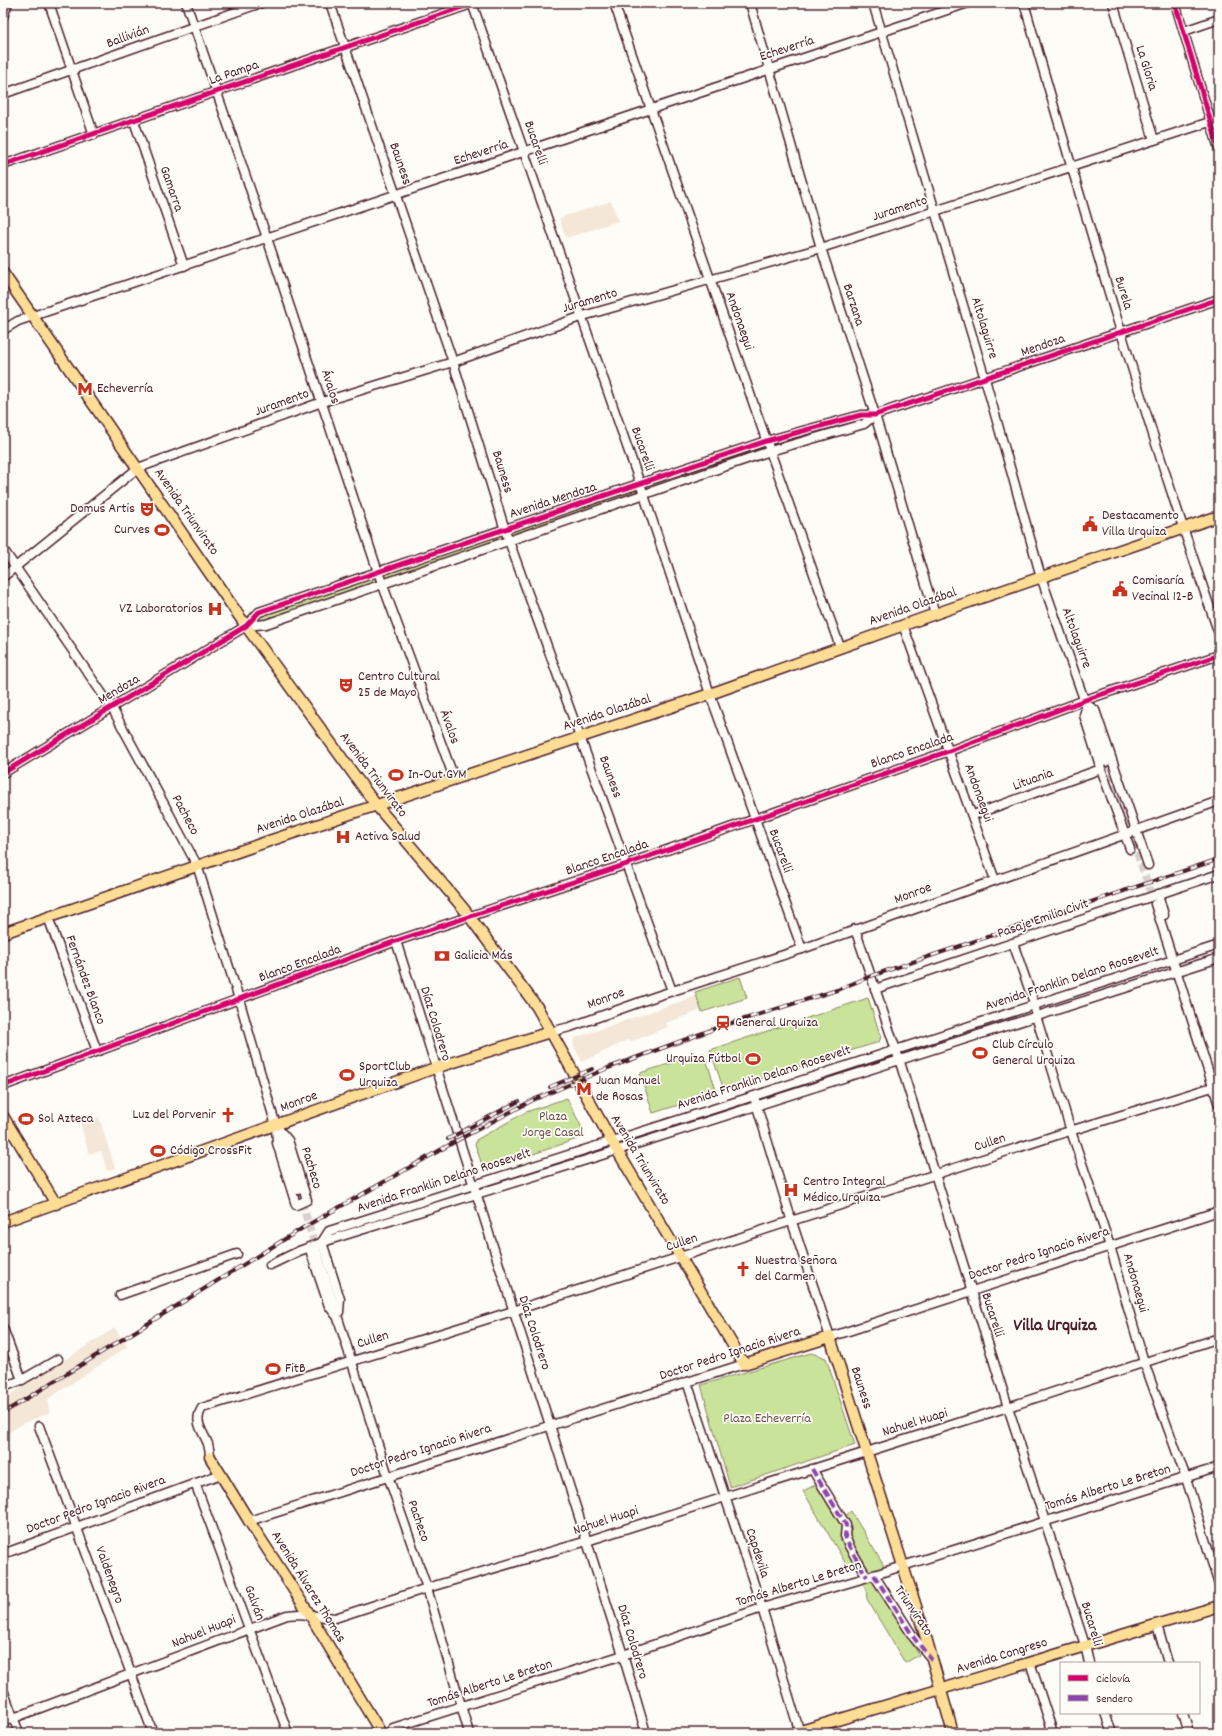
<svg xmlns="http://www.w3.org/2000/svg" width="1222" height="1736" viewBox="0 0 1222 1736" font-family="Dekko,sans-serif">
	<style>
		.built { fill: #f4e7d8 }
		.green { fill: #cae39a; stroke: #8a8162 }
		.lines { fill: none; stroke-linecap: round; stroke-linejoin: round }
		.minor-tunnel { stroke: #d9d0ce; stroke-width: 8; stroke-dasharray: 8 4; stroke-linecap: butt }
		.minor-casing { stroke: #4a1f2b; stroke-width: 11 }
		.major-casing { stroke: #4a1f2b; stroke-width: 13 }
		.minor { stroke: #fdfcf7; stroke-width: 8 }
		.major { stroke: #fedd96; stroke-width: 10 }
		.rail-casing { stroke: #4a1f2b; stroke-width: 4 }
		.rail { stroke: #fdfcf7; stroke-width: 2.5; stroke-dasharray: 8; stroke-linecap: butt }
		.quiet { stroke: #8e44ad; stroke-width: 4; stroke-dasharray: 8 4; stroke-linecap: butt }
		.cycleway-casing { stroke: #fdfcf7; stroke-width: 8 }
		.cycleway { stroke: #d6006c; stroke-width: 5 }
		.labels { text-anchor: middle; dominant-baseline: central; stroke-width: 3.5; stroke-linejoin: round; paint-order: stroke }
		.street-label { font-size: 14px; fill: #4a1f2b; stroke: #fdfcf7 }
		.poi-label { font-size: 14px; fill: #4a1f2b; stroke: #fdfcf7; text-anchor: start }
		.park-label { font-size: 14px; fill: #6a5047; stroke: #fdfcf7 }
		.district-label { font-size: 18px; font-weight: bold; fill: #4a1f2b; stroke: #fdfcf7 }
	</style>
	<rect width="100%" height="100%" fill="#fdfcf7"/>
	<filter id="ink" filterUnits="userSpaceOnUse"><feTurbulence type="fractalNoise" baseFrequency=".025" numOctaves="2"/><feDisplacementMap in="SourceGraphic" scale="8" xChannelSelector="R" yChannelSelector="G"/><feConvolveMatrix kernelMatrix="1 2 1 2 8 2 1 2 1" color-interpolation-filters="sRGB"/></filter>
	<g filter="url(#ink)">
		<g class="built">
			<path d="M611,201L618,221L566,238L559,218Z"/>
			<path d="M696,996L702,1010L666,1023L668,1027L632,1041L628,1040L582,1062L573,1044L575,1038Z"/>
			<path d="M99,1117L115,1168L107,1171L101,1151L89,1154L80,1123Z"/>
			<path d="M115,1328L127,1347L48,1399L49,1413L26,1422L3,1436V1399Z"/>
		</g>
		<g class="green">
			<path d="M875,415L863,424L383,583L246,626L259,612L766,441Z"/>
			<path d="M740,977L747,998L702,1012L695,992Z"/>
			<path d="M868,998L881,1037L879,1042L724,1090L710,1050Z"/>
			<path d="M704,1053L717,1093L653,1113L640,1073Z"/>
			<path d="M875,1061V1064L777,1095L776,1092Z"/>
			<path d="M567,1098L584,1132L583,1137L484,1171L475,1144L476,1143V1140L526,1112Z"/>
			<path d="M736,1105L737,1108L640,1139L638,1136Z"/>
			<path d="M811,1353L826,1358L855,1445L730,1487L701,1385Z"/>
			<path d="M817,1484L842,1526C840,1542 849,1550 857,1564L849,1569L803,1491Z"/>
			<path d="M851,1511L881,1561L886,1569C881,1570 875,1574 870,1572C861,1569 852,1543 848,1534L852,1530L844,1517Z"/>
			<path d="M871,1580L875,1581L919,1655L905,1663L867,1599L866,1589L862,1582Z"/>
		</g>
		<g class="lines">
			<g class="minor-tunnel">
				<path d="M1106,762L1154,902"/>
				<path d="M298,1190L316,1249"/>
			</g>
			<g class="minor-casing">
				<g id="minor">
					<path d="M49,3L94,135"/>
					<path d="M186,3L267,238L378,572L454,778"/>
					<path d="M330,3L453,362L505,530L672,991"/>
					<path d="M472,3L644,495L710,694L802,949"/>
					<path d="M614,3L770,451L840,647"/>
					<path d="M750,3L821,248L875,415L935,614"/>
					<path d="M873,3L985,379L1041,577L1106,762"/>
					<path d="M1024,3C1085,215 1147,426 1219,634"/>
					<path d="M1113,3L1154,140"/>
					<path d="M1175,3L1219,149"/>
					<path d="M3,17L8,3"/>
					<path d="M1184,31L1219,19"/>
					<path d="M3,94L261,3"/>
					<path d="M134,121L184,266"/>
					<path d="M3,165L474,3"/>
					<path d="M3,330L18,321L968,3"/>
					<path d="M3,549L112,708L197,865L239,999L276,1126L298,1190"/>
					<path d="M3,577L138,468L322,402L453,362L583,316L821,248L1219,119"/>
					<path d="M903,625L995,880"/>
					<path d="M246,626L266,624L770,451L864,424L875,415"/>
					<path d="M3,773L246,626L259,612L766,441L861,415H875L1219,299"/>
					<path d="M973,815L1101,769"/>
					<path d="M1130,849L1101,769L1084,715L1087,705L1095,710L1148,865"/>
					<path d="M1158,894L1164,915"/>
					<path d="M1155,904L1219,1105"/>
					<path d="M48,917L97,1051"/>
					<path d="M855,929L899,1059L1008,1407L1085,1645L1089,1663"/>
					<path d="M396,941L623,1655L646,1733"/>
					<path d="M1013,943L1035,1006L1036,1016L1071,1131L1110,1246L1144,1362L1186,1478L1219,1585"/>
					<path d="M875,989L1219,874"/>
					<path d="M550,1032L570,1027L657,996L802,949L1219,801"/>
					<path d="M3,1086L396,941L627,864L949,751L1085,700L1219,655"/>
					<path d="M755,1100L792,1222L830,1337L1219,1211"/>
					<path d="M276,1126L288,1140L307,1200L296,1205L277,1143Z"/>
					<path d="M322,1242L329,1231L754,1096L1219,945"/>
					<path d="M322,1242L340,1299L339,1312"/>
					<path d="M309,1247L329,1306L336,1315"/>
					<path d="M316,1249L388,1476L427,1588L469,1733"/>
					<path d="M270,1265L299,1251L332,1239L599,1156L1219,958"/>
					<path d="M120,1295L237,1254"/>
					<path d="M3,1328L22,1380"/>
					<path d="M687,1382L762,1608L800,1733"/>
					<path d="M3,1387L22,1380L58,1359"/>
					<path d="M39,1426L153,1733"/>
					<path d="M210,1457C210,1453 209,1448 208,1444C203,1431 193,1422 202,1408L513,1311L1057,1135L1219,1085"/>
					<path d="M812,1469L846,1525L845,1536L849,1546L867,1577"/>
					<path d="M195,1483L288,1733"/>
					<path d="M249,1521L744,1364"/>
					<path d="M3,1554L221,1474"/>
					<path d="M874,1575L914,1638L931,1658"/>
					<path d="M1157,1625L1168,1663"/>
					<path d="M1030,1662L1053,1733"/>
					<path d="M3,1690L19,1733"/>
					<path d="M1105,1713L1112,1733"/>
					<path d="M1183,1713L1189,1733"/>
					<path d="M3,1722L287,1615L299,1614L335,1618L427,1588L587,1541L1008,1407L1219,1338"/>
					<path d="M389,1733L393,1728L623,1655L762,1608L858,1580L1219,1467"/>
				</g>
			</g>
			<g class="major-casing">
				<g id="major">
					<path d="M3,273L246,626L376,805L463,908L537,1007L611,1140L744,1364L830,1337L927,1641L953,1733"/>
					<path d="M3,933L269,841L710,694L949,609L1219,516"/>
					<path d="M3,1116L56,1204"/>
					<path d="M3,1222L435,1068L550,1032"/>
					<path d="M210,1457L249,1521L310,1615L381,1733"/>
					<path d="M794,1733L1219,1606"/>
				</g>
			</g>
			<use href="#minor" class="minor"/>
			<use href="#major" class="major"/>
			<g class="rail-casing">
				<g id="rail">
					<path d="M550,1087L592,1069"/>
					<path d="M448,1139L519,1101"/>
					<path d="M3,1413L306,1226L458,1140L533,1100L608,1068L722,1026L837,990L871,976L1219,859"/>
				</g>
			</g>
			<use href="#rail" class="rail"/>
			<g class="quiet">
				<path d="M812,1469L846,1525L845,1536L849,1546L867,1577"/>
				<path d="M874,1575L914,1638L932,1660"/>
			</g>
			<g class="cycleway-casing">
				<g id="cycleway">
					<path d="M1175,3L1219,149"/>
					<path d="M3,165L474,3"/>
					<path d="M3,773L246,626L259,612L766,441L861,415H875L1219,299"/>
					<path d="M3,1086L396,941L627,864L949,751L1085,700L1219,655"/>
				</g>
			</g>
			<use href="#cycleway" class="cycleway"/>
		</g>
	</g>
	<defs>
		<g id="metro-bare" transform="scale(1.2)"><path d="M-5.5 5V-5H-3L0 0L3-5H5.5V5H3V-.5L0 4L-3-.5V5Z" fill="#c8321e" stroke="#fdfcf7" stroke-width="2.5" paint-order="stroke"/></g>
		<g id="theatre-bare" transform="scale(1.2)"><path d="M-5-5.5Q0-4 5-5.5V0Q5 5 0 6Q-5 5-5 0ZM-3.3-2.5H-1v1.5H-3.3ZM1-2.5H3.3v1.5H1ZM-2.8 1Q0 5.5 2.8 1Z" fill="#c8321e" stroke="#fdfcf7" stroke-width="2.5" paint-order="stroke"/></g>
		<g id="civic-bare" transform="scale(1.2)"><path d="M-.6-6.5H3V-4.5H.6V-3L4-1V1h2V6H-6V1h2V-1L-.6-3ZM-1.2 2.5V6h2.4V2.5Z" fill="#c8321e" stroke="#fdfcf7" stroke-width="2.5" paint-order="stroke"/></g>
		<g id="stadium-bare" transform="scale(1.2)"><path d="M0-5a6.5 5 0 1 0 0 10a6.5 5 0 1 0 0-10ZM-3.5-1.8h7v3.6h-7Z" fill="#c8321e" stroke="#fdfcf7" stroke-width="2.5" paint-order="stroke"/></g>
		<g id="hospital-bare" transform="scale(1.2)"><path d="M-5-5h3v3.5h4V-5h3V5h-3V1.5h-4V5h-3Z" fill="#c8321e" stroke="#fdfcf7" stroke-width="2.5" paint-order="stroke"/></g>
		<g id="bank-bare" transform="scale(1.2)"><path d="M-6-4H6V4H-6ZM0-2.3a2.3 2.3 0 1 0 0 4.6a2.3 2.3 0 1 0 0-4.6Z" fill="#c8321e" stroke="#fdfcf7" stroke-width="2.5" paint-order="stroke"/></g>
		<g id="station-bare" transform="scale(1.2)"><path d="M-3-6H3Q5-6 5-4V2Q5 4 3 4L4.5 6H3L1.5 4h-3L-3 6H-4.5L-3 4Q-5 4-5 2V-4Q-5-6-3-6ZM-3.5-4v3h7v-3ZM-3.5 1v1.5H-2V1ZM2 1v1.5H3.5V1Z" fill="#c8321e" stroke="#fdfcf7" stroke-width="2.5" paint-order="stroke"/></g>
		<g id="church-bare" transform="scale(1.2)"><path d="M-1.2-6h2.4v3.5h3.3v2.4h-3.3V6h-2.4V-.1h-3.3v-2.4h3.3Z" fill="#c8321e" stroke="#fdfcf7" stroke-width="2.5" paint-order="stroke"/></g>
	</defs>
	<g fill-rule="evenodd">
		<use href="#metro-bare" x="85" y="389"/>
		<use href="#theatre-bare" x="147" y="509"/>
		<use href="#civic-bare" x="1090" y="524"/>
		<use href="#stadium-bare" x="162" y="530"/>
		<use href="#civic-bare" x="1120" y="589"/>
		<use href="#hospital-bare" x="215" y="609"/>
		<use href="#theatre-bare" x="346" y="685"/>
		<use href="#stadium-bare" x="396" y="775"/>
		<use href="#hospital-bare" x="343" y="837"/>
		<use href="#bank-bare" x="442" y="956"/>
		<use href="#station-bare" x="723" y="1023"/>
		<use href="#stadium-bare" x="980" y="1053"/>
		<use href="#stadium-bare" x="753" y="1059"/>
		<use href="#stadium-bare" x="347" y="1075"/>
		<use href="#metro-bare" x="584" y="1089"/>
		<use href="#church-bare" x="228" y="1115"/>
		<use href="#stadium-bare" x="26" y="1119"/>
		<use href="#stadium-bare" x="158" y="1151"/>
		<use href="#hospital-bare" x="791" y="1190"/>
		<use href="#church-bare" x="743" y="1269"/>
		<use href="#stadium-bare" x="273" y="1369"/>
	</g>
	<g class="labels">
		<g class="street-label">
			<text transform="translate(128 37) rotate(-20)">Ballivián</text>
			<text transform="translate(787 49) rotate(-18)">Echeverría</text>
			<text transform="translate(1146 68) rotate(73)">La Gloria</text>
			<text transform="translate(234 73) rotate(-19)">La Pampa</text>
			<text transform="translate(535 143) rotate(71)">Bucarelli</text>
			<text transform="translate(481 153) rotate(-18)">Echeverría</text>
			<text transform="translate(400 164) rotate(71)">Bauness</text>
			<text transform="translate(171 189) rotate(71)">Gamarra</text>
			<text transform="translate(900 209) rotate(-18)">Juramento</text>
			<text transform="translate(1123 293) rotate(73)">Burela</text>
			<text transform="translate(590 301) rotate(-17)">Juramento</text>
			<text transform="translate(853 305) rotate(72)">Barzana</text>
			<text transform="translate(739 321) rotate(71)">Andonaegui</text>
			<text transform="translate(984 328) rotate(73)">Altolaguirre</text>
			<text transform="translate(1043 346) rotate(-19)">Mendoza</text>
			<text transform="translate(330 387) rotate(72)">Ávalos</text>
			<text transform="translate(282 403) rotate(-20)">Juramento</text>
			<text transform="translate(642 449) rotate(71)">Bucarelli</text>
			<text transform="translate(502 472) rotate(73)">Bauness</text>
			<text transform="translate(553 501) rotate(-18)">Avenida Mendoza</text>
			<text transform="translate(186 512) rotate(55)">Avenida Triunvirato</text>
			<text transform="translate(913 607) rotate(-19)">Avenida Olazábal</text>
			<text transform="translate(1076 638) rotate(70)">Altolaguirre</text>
			<text transform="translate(119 690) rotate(-31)">Mendoza</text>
			<text transform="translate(607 713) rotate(-18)">Avenida Olazábal</text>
			<text transform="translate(449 727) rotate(70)">Ávalos</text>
			<text transform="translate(912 751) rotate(-19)">Blanco Encalada</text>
			<text transform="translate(373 775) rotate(53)">Avenida Triunvirato</text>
			<text transform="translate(610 777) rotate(70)">Bauness</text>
			<text transform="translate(1033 780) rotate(-20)">Lituania</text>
			<text transform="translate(978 793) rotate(70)">Andonaegui</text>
			<text transform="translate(185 815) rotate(62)">Pacheco</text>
			<text transform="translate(300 816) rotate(-18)">Avenida Olazábal</text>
			<text transform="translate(780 851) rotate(70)">Bucarelli</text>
			<text transform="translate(607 858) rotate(-19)">Blanco Encalada</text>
			<text transform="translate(913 894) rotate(-20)">Monroe</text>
			<text transform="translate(1043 919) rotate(-19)">Pasaje Emilio Civit</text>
			<text transform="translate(300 964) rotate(-20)">Blanco Encalada</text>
			<text transform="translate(1072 979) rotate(-18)">Avenida Franklin Delano Roosevelt</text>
			<text transform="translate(85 980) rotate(70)">Fernández Blanco</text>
			<text transform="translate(606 999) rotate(-20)">Monroe</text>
			<text transform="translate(435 1024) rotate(73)">Díaz Colodrero</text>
			<text transform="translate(764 1078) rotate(-18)">Avenida Franklin Delano Roosevelt</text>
			<text transform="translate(299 1102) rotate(-20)">Monroe</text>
			<text transform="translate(990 1143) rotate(-18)">Cullen</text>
			<text transform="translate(640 1160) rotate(59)">Avenida Triunvirato</text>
			<text transform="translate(311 1168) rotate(73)">Pacheco</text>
			<text transform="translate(444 1181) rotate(-18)">Avenida Franklin Delano Roosevelt</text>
			<text transform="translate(682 1243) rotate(-18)">Cullen</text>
			<text transform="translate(1039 1254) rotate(-18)">Doctor Pedro Ignacio Rivera</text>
			<text transform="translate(1135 1283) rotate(74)">Andonaegui</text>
			<text transform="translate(992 1315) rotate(72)">Bucarelli</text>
			<text transform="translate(534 1333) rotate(72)">Díaz Colodrero</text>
			<text transform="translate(373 1340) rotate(-17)">Cullen</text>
			<text transform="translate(730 1354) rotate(-18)">Doctor Pedro Ignacio Rivera</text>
			<text transform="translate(861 1388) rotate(72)">Bauness</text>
			<text transform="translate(915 1423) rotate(-17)">Nahuel Huapi</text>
			<text transform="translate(421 1451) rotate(-18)">Doctor Pedro Ignacio Rivera</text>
			<text transform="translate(1108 1488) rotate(-17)">Tomás Alberto Le Breton</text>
			<text transform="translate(96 1505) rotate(-20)">Doctor Pedro Ignacio Rivera</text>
			<text transform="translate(418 1521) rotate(71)">Pacheco</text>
			<text transform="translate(606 1521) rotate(-18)">Nahuel Huapi</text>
			<text transform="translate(757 1553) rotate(72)">Capdevila</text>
			<text transform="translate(109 1575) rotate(70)">Valdenegro</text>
			<text transform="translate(799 1584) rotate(-17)">Tomás Alberto Le Breton</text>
			<text transform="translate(308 1587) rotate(58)">Avenida Álvarez Thomas</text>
			<text transform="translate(254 1603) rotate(70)">Galván</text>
			<text transform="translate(913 1611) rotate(56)">Triunvirato</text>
			<text transform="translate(1091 1624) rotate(73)">Bucarelli</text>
			<text transform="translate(204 1632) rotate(-22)">Nahuel Huapi</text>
			<text transform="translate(632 1642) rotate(73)">Díaz Colodrero</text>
			<text transform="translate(1002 1656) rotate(-17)">Avenida Congreso</text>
			<text transform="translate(490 1684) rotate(-18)">Tomás Alberto Le Breton</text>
		</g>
		<g class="poi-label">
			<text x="97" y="389">Echeverría</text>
			<text x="135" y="509" text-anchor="end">Domus Artis</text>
			<text x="1102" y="516">Destacamento<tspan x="1102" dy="16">Villa Urquiza</tspan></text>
			<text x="150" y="530" text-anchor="end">Curves</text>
			<text x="1132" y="581">Comisaría<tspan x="1132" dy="16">Vecinal 12-B</tspan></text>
			<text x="203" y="609" text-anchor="end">VZ Laboratorios</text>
			<text x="358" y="677">Centro Cultural<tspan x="358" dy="16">25 de Mayo</tspan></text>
			<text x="408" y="775">In-Out GYM</text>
			<text x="355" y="837">Activa Salud</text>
			<text x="454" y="956">Galicia Más</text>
			<text x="735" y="1023">General Urquiza</text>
			<text x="992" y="1045">Club Círculo<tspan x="992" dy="16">General Urquiza</tspan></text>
			<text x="741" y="1059" text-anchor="end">Urquiza Fútbol</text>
			<text x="359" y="1067">SportClub<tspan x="359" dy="16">Urquiza</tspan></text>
			<text x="596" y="1081">Juan Manuel<tspan x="596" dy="16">de Rosas</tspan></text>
			<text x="216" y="1115" text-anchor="end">Luz del Porvenir</text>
			<text x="38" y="1119">Sol Azteca</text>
			<text x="170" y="1151">Código CrossFit</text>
			<text x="803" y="1182">Centro Integral<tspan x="803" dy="16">Médico Urquiza</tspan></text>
			<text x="755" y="1261">Nuestra Señora<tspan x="755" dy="16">del Carmen</tspan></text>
			<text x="285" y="1369">FitB</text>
		</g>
		<g class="park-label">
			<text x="553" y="1117">Plaza<tspan x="553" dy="16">Jorge Casal</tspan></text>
			<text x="767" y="1419">Plaza Echeverría</text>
		</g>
		<g class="district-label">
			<text x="1055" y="1326">Villa Urquiza</text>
		</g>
	</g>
	<rect width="1222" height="1736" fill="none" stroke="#fdfcf7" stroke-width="16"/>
	<rect x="8" y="8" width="1206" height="1720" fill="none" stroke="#4a1f2b" stroke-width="1.5" filter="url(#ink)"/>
	<rect x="1060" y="1662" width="140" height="52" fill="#fdfcf7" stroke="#b5a4a5"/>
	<rect x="1068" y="1675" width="20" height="6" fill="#d6006c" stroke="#b5a4a5"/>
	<text x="1096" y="1682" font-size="12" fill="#4a1f2b">Ciclovía</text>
	<rect x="1068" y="1695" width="20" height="6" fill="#8e44ad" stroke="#b5a4a5"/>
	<text x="1096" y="1702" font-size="12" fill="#4a1f2b">Sendero</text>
</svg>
